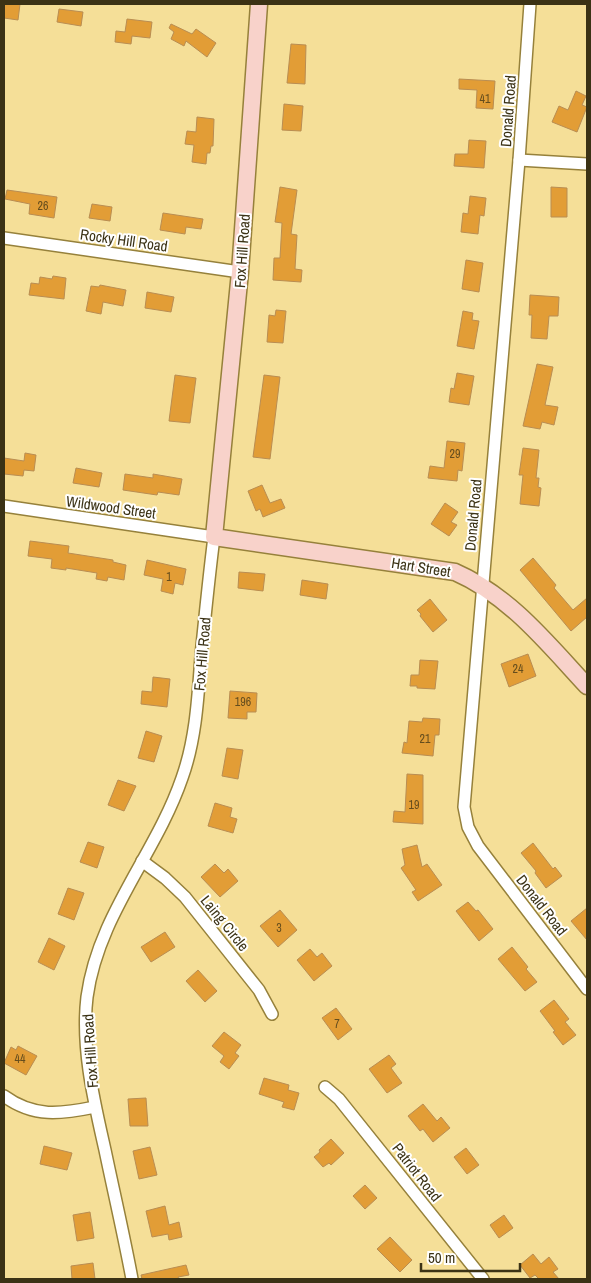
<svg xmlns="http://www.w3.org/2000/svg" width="591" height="1283" viewBox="0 0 591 1283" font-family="'Archivo Narrow',sans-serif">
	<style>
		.building { fill: #e29d36; stroke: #b98d52 }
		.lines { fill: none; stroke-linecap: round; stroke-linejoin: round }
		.street-casing { stroke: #96813b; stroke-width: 14 }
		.secondary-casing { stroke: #96813b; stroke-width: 19 }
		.street { stroke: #fff; stroke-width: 11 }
		.secondary { stroke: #f8d2ca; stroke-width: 16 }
		.labels { text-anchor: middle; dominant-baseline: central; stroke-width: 4; stroke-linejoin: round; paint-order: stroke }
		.number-label { font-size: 12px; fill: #654d1d }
		.street-label { font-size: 15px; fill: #3b3215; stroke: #fff }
	</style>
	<rect width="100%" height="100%" fill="#f5df98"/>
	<g class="building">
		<path d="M4,4H20L18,20L4,18Z"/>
		<path d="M59,9L83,12L81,26L57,22Z"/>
		<path d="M127,19L152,22L150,38L132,36L131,44L115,42L116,31L125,32Z"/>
		<path d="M171,24L192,34L196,29L216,43L207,57L186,41L184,46L171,39L174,32L169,28Z"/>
		<path d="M291,44L306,45L305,84L287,83Z"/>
		<path d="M459,79L495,81L493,109L476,108L477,90L459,89Z"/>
		<path d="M576,91L586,96L582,105L587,107L577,132L552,122L559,106L568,110Z"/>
		<path d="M284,104L303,106L301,131L282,130Z"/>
		<path d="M197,117L214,119L213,146H211L210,153H207L206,164L192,162L194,145L185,144L187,131L196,132Z"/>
		<path d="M469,140L486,141L484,168L454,166L455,154H468Z"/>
		<path d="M280,187L297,190L291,234L297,235L295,269L302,270L301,282L273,280L274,258H280L282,223L275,222Z"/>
		<path d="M551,187L567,188V217H551Z"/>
		<path d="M7,190L57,197L54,218L29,214L30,204L5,199Z"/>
		<path d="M470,196L486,198L484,216L480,215L478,234L461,232L463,213L468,214Z"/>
		<path d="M92,204L112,207L110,221L89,218Z"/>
		<path d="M163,213L203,219L201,229L186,227L185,234L160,230Z"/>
		<path d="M466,260L483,263L479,292L462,289Z"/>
		<path d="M53,276L66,278L64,299L29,295L31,283L39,284L40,277L52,279Z"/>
		<path d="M100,285L126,290L123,306L103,302L101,314L86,311L91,286L99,287Z"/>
		<path d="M147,292L174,297L171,312L145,308Z"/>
		<path d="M530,295L559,297L558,316H549L547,339L531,338L532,315H529Z"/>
		<path d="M276,310L286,311L283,343L267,342L269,315L275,316Z"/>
		<path d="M463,311L473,313L472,320L479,321L474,349L457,346Z"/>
		<path d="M537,364L553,367L545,405L558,407L554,425L542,422L540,429L523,426Z"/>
		<path d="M457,373L474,376L469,405L449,402L451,388L454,389Z"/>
		<path d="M175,375L196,378L190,423L169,421Z"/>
		<path d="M264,375L280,377L270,459L253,457Z"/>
		<path d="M447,441L465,443L462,471L458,470L457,481L428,478L430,466L444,468Z"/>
		<path d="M523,448L539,450L536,478H539L538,487L541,488L539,506L520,504L523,475H519Z"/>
		<path d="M25,453L36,455L34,471L24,470L23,476L4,474V458L24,461Z"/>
		<path d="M76,468L102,473L99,487L73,483Z"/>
		<path d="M125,474L153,478V474L182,479L179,495L158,492L157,495L123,490Z"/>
		<path d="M262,485L270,503L281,499L285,508L263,517L260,509L256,511L248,491Z"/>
		<path d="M445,503L458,512L451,522L457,525L449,536L431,524Z"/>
		<path d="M30,541L69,546L68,553L113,560V562L126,565L124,580L108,577L107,581L96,579L97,573L66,568V570L51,568L52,559L28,556Z"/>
		<path d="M533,558L556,585L554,588L573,610L587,598V617L571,631L520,570Z"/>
		<path d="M147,560L186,569L183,585L175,583L173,594L161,591L163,579L144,575Z"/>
		<path d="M239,572L265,574L263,591L238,588Z"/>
		<path d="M302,580L328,584L326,599L300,595Z"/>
		<path d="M430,599L447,620L433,632L420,616L421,614L417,610Z"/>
		<path d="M528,654L536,676L509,687L501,664Z"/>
		<path d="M420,660L438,661L435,689L417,688V686H410L411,675H419Z"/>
		<path d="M153,677L170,679L167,707L141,704L142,691L152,692Z"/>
		<path d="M230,691L257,693L256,712H247V719L228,718Z"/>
		<path d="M423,718L440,719L439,735H435L433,756L402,753L404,742L407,743L409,721L422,722Z"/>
		<path d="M146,731L162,736L154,762L138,758Z"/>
		<path d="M227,748L243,750L238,779L222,776Z"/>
		<path d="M407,774L423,775V824L393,822L394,811L405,812Z"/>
		<path d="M118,780L136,786L124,811L108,805Z"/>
		<path d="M215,803L232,808L230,817L237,819L233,833L208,826Z"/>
		<path d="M88,842L104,847L97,868L80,862Z"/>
		<path d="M533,843L553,869L555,867L562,876L546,888L535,873L536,871L521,853Z"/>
		<path d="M417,845L422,867L427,864L442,885L418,901L412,892L416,890L401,868L405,865L402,849Z"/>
		<path d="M215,864L224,873L228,869L238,881L220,897L201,877Z"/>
		<path d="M68,888L84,893L74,920L58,914Z"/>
		<path d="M468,902L476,911L478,910L493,929L479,941L456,911Z"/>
		<path d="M587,908V940L571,921Z"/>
		<path d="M280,910L297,930L278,947L260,926Z"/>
		<path d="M165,932L175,947L151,962L141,947Z"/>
		<path d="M49,938L65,946L54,970L38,962Z"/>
		<path d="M512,947L528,967L526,969L537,982L525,991L498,959Z"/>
		<path d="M310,949L317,957L322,953L332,966L314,981L297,960Z"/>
		<path d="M198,970L217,991L205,1002L186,981Z"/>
		<path d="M554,1000L569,1019L565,1022L576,1035L563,1045L553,1032L555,1031L540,1011Z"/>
		<path d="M336,1008L352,1029L338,1040L322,1018Z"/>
		<path d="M224,1032L241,1045L235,1053L239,1056L229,1069L220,1062L224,1056L212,1046Z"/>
		<path d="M18,1046L37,1056L26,1075L4,1063L11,1047L16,1050Z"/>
		<path d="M389,1055L396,1064L391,1068L402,1083L387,1093L369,1069Z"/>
		<path d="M264,1078L289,1085L288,1090L299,1093L294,1110L282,1107L284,1102L259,1094Z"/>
		<path d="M146,1098L148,1126H130L128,1099Z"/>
		<path d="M423,1104L437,1121L441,1117L450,1128L433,1142L423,1129L420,1131L408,1116Z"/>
		<path d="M331,1139L344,1153L331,1165L329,1163L323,1167L314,1157L320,1152L319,1150Z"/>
		<path d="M44,1146L72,1153L67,1170L40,1164Z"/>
		<path d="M150,1147L157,1175L139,1179L133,1151Z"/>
		<path d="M466,1148L479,1165L467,1174L454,1157Z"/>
		<path d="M365,1185L377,1198L365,1209L353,1196Z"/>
		<path d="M165,1206L169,1225L179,1222L182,1237L169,1240L168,1234L152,1237L146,1211Z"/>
		<path d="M90,1212L94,1238L77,1241L73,1215Z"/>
		<path d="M504,1215L513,1228L499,1238L490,1225Z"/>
		<path d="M390,1237L412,1260L400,1272L377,1249Z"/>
		<path d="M533,1254L541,1264L549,1257L558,1269L553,1272L559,1279H539L535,1275L530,1278L520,1265Z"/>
		<path d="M93,1263L95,1279H72L71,1266Z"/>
		<path d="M186,1265L189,1275L178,1277L179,1279H142L141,1275Z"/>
	</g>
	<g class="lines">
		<g class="street-casing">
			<g id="street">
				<path d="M530,4L519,160L464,807L468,827L478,846L587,989"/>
				<path d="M519,160L587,164"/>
				<path d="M4,238L240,272"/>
				<path d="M4,506L214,537C209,576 205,616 201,656C198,697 196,739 182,778C156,854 98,915 87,997C81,1048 94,1101 105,1150C114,1193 124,1236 132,1279"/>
				<path d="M142,861L165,878L185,897L259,990L272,1014"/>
				<path d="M325,1087L339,1099L483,1279"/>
				<path d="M4,1096C34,1118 61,1114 95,1107"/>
			</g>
		</g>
		<g class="secondary-casing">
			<path id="secondary" d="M259,4L240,272L214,537L455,572C510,596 547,643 587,686"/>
		</g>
		<use href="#street" class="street"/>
		<use href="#secondary" class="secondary"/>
	</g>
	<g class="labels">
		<g class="number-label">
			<text x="485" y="99">41</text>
			<text x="43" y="206">26</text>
			<text x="455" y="454">29</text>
			<text x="169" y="577">1</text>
			<text x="518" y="669">24</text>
			<text x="243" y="702">196</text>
			<text x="425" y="739">21</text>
			<text x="414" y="805">19</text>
			<text x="279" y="928">3</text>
			<text x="337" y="1024">7</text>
			<text x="20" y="1059">44</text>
		</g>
		<g class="street-label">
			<text transform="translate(508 111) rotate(-86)">Donald Road</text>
			<text transform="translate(124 240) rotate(8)">Rocky Hill Road</text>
			<text transform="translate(242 251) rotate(-86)">Fox Hill Road</text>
			<text transform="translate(111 507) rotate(8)">Wildwood Street</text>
			<text transform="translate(473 515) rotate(-85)">Donald Road</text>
			<text transform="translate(421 567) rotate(9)">Hart Street</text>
			<text transform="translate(202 654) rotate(-85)">Fox Hill Road</text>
			<text transform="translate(542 905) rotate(52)">Donald Road</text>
			<text transform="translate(225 923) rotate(51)">Laing Circle</text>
			<text transform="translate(90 1051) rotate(-94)">Fox Hill Road</text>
			<text transform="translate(417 1172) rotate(52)">Patriot Road</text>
		</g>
	</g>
	<rect width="591" height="1283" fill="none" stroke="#3b3215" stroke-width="10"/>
	<path d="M421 1263v8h99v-8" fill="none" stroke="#3b3215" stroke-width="2.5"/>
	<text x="428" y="1263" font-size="15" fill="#3b3215" stroke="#ffffff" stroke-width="4" paint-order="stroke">50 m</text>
</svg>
